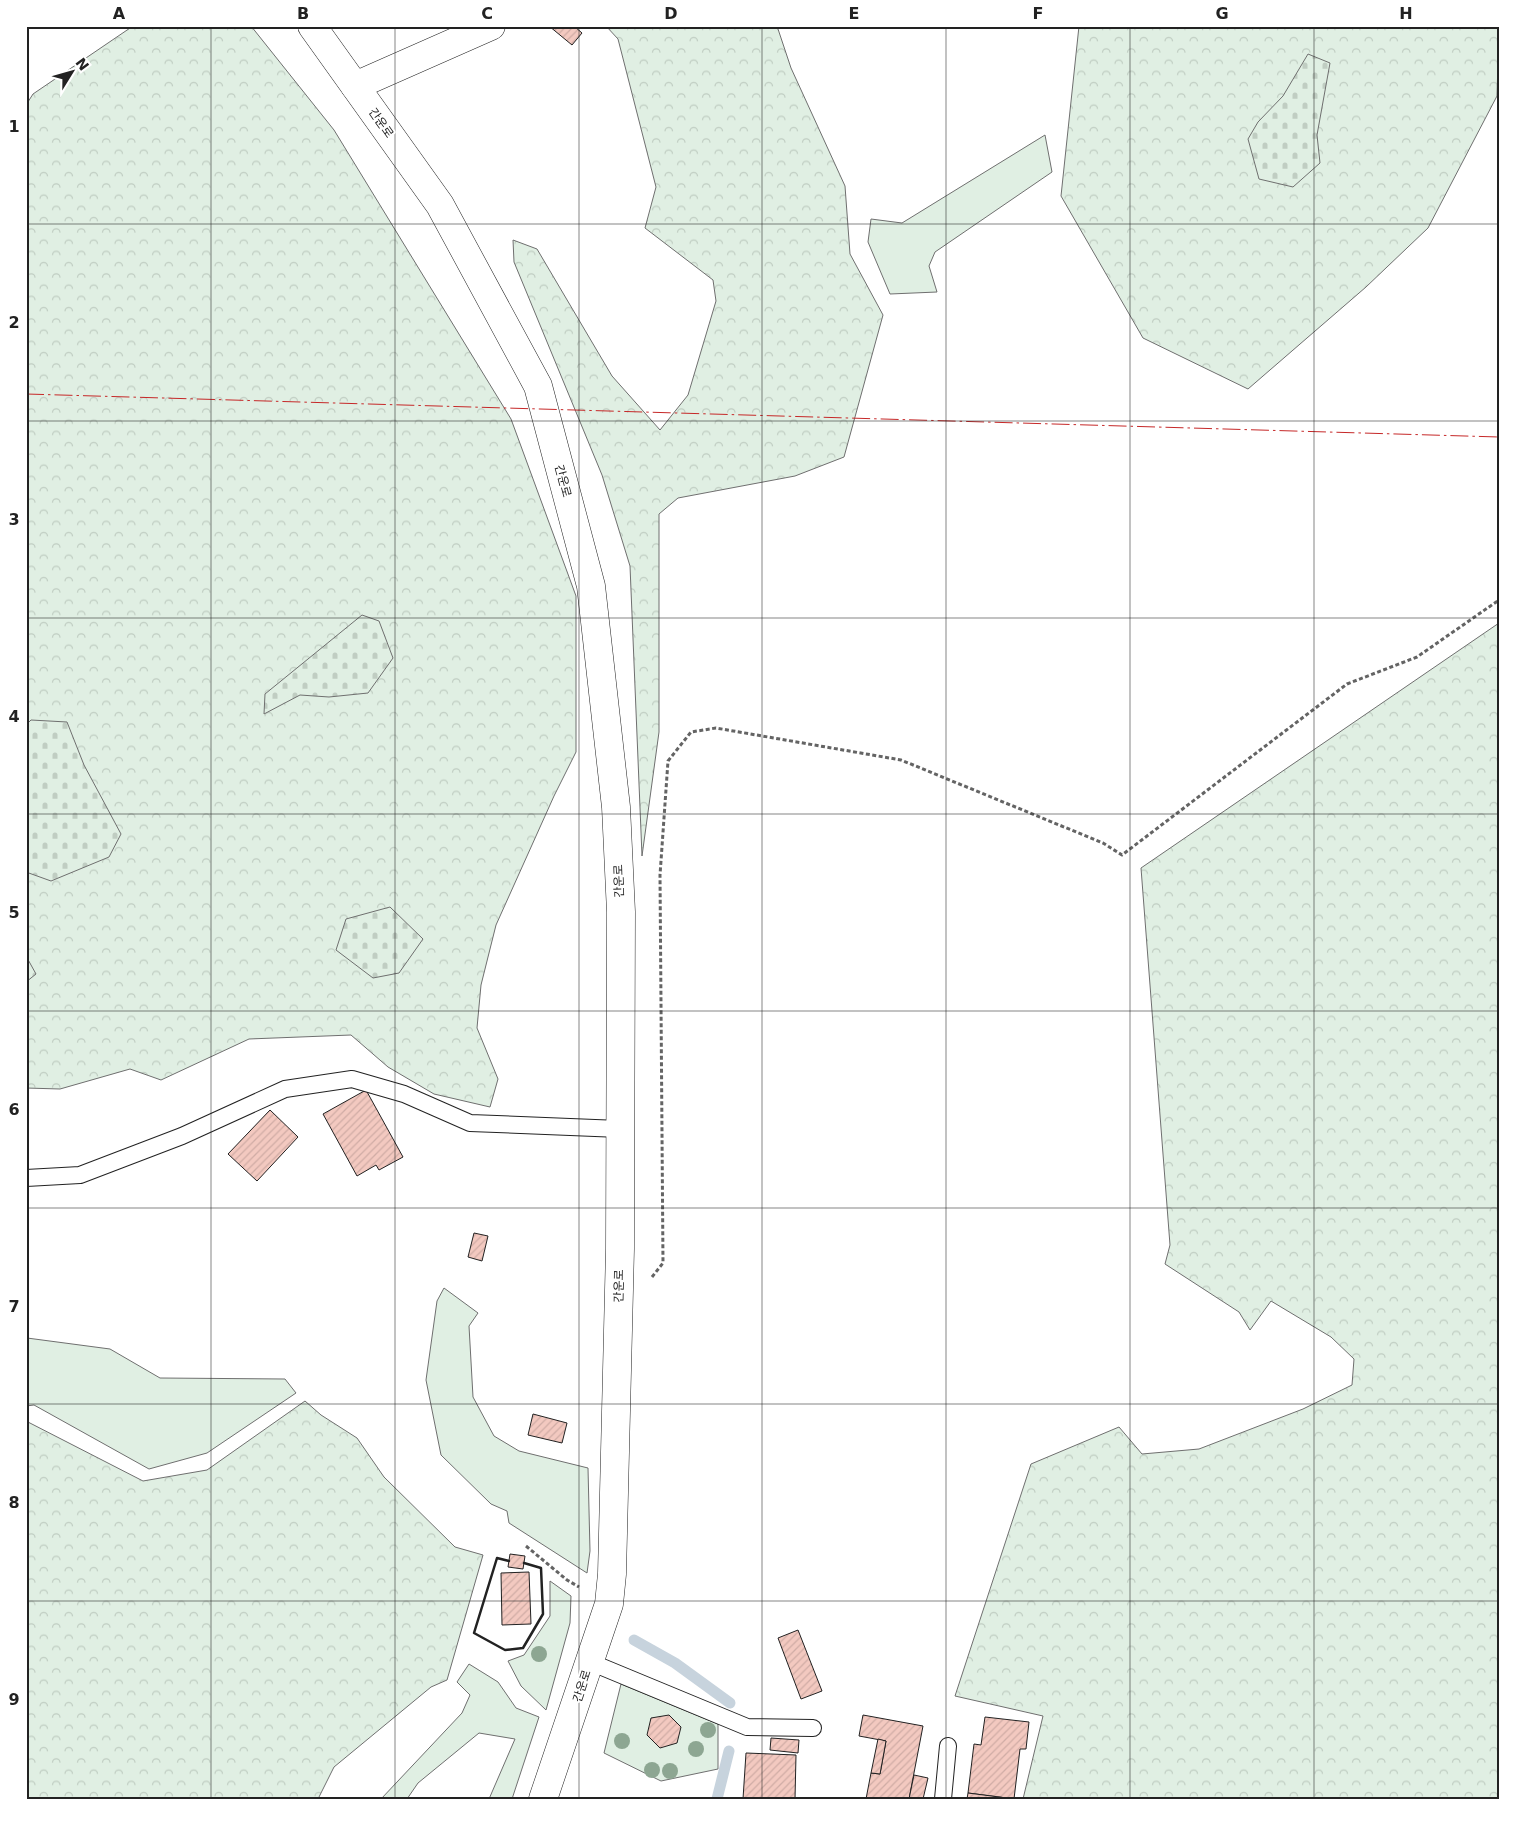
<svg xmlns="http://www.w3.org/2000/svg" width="1525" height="1825" viewBox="0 0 1525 1825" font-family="'DejaVu Sans','Noto Sans KR',sans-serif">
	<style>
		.green { fill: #e0efe3; stroke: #6f6f6f }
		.forest { fill: url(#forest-crowns); stroke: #6f6f6f }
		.cemetery { fill: url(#cemetery-stones); stroke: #6f6f6f }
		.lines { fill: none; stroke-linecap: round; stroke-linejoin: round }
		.stream { stroke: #c7d3dd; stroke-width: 11 }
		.building { fill: url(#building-hatch); stroke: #222 }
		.service-casing { stroke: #222; stroke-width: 18 }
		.minor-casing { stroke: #222; stroke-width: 29 }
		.tertiary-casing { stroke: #222; stroke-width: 29 }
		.path { stroke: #646464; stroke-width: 3; stroke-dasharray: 4 2.5; stroke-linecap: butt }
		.service { stroke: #fff; stroke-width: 16 }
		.minor { stroke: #fff; stroke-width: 28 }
		.tertiary { stroke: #fff; stroke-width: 28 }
		.wall { stroke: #222; stroke-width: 2.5 }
		.power { stroke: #c62828; stroke-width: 1; stroke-dasharray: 18 4 2.5 4; stroke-linecap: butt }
		.tree { fill: #8da692 }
		.grid { fill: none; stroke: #222; stroke-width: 1; stroke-opacity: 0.55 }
		.labels { text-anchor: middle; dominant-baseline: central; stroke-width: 4; stroke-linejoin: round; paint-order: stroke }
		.street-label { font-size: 12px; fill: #222; stroke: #fff }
		.neatline { fill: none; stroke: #222; stroke-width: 2 }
		.grid-label { font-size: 16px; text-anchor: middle; font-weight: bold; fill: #222 }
	</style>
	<defs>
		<pattern id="forest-crowns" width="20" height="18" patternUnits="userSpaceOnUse" patternTransform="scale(1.25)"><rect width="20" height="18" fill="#e0efe3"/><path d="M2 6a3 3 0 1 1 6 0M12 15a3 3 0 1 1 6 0" fill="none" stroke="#c0cdc2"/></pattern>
		<pattern id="cemetery-stones" width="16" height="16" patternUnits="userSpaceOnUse" patternTransform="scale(1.25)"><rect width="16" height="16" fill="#e0efe3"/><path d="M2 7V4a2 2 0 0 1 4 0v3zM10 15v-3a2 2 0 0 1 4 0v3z" fill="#c0cdc2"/></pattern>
		<pattern id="building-hatch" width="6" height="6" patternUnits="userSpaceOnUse" patternTransform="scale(1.25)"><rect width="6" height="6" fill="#f3c9c0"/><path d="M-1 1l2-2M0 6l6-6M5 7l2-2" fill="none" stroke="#d0aca5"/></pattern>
	</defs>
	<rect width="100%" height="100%" fill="#fff"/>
	<g class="green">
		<path d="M1045,135L1052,172L935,252L929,266L937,292L890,294L868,242L871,219L902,223Z"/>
		<path d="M444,1288L478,1313L469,1326L473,1397L494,1436L519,1451L588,1468L590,1551L587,1573L509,1523L507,1511L491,1504L441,1455L426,1380L437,1301Z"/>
		<path d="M27,1338L110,1349L160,1378L285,1379L296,1393L207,1453L149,1469L34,1405L26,1406Z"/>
		<path d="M550,1581L571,1596L570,1623L546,1710L521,1686L508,1661L524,1655L550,1616Z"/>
		<path d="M469,1664L498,1682L516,1708L539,1717L512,1799H489L515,1739L479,1733L418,1783L407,1799H381L462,1713L470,1695L457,1682Z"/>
		<path d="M621,1684L718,1724V1769L661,1781L604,1753Z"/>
	</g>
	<g class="forest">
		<path d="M133,26H251L334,130L511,419L576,596V752L554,796L496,925L481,985L477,1028L498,1079L490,1107L434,1094L388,1067L351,1035L249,1039L161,1080L130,1069L60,1089L26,1088V105L33,94Z"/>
		<path d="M606,26H777L791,68L845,186L850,254L883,315L844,457L795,476L678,498L659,514V732L642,856L630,566L602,475L514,262L513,240L537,249L612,376L660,430L688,395L716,301L713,280L645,228L656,187L618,39Z"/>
		<path d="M1079,26H1499L1497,96L1428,228L1366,287L1248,389L1143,338L1061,196Z"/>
		<path d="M1499,623V1799H1023L1043,1716L955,1696L1031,1464L1119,1427L1142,1454L1199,1449L1303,1409L1352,1385L1354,1359L1331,1337L1271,1301L1250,1330L1239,1312L1165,1264L1170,1245L1141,868Z"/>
		<path d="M305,1401L321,1415L357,1438L384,1477L455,1547L483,1555L447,1680L431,1687L334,1767L318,1799H26V1421L143,1481L207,1470Z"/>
	</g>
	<g class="cemetery">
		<path d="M1308,54L1330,63L1317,135L1320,163L1293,187L1259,179L1248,139L1258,122L1283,96Z"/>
		<path d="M362,615L379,621L393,658L368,693L329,697L300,695L264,714L265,694Z"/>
		<path d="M31,720L67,722L84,765L121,834L109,857L51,881L26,872V725Z"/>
		<path d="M390,907L423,939L399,973L373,978L336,950L346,919Z"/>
		<path d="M26,956L36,974L26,982Z"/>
	</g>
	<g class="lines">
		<g class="stream">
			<path d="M634,1640L675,1663L730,1703"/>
			<path d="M717,1799L729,1751"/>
		</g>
	</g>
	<g class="building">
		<path d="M549,26H574L582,33L572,45Z"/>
		<path d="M366,1090L403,1157L379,1170L376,1165L357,1176L323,1114Z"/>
		<path d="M270,1110L298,1137L257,1181L228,1154Z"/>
		<path d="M474,1233L488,1236L482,1261L468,1257Z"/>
		<path d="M533,1414L567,1423L562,1443L528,1435Z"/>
		<path d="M510,1554L525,1556L523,1569L508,1567Z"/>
		<path d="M529,1572L531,1624L502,1625L501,1573Z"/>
		<path d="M798,1630L822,1691L801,1699L778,1638Z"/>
		<path d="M669,1715L681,1727L677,1743L660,1748L647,1735L651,1718Z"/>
		<path d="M863,1715L923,1726L909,1799H866L871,1773L880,1774L886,1741L859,1736Z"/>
		<path d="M985,1717L1029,1722L1026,1749H1020L1014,1799L968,1793L974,1744L981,1745Z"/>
		<path d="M771,1738L799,1740L798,1753L770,1750Z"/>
		<path d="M878,1739L886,1741L880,1774L871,1773Z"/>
		<path d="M746,1753L796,1755L795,1799H743Z"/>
		<path d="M914,1775L928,1778L923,1799H909Z"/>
		<path d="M968,1793L1007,1798L967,1799Z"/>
	</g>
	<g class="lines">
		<g class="service-casing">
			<g id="service">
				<path d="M26,1178L80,1175L182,1136L285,1089L352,1079L404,1094L470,1123L620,1129"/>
				<path d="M590,1662L747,1727L813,1728"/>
				<path d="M943,1799L948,1746"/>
			</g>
		</g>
		<g class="minor-casing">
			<path id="minor" d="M355,86L491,26"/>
		</g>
		<g class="tertiary-casing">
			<path id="tertiary" d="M312,26L440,205L538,386L591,586L616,807L621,912L620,1249L612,1574L609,1604L543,1799"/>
		</g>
		<g class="path">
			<path d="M652,1277L663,1263L660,875L668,761L691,732L716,728L901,760L1103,843L1122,855L1347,684L1417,657L1499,600"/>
			<path d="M526,1546L567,1580L579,1587"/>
		</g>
		<use href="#service" class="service"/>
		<use href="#minor" class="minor"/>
		<use href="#tertiary" class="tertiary"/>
		<path class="wall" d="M509,1561L497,1558L474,1633L505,1650L523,1648L543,1614L541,1568L524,1563"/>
		<path class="power" d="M26,394L1499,437"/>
	</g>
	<g class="tree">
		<circle cx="539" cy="1654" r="8"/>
		<circle cx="708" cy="1730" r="8"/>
		<circle cx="622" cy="1741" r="8"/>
		<circle cx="696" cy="1749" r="8"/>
		<circle cx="652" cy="1770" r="8"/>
		<circle cx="670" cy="1771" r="8"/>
	</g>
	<path class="grid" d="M211,26V1799M395,26V1799M579,26V1799M762,26V1799M946,26V1799M1130,26V1799M1314,26V1799M26,224H1499M26,421H1499M26,618H1499M26,814H1499M26,1011H1499M26,1208H1499M26,1404H1499M26,1601H1499"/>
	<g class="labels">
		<g class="street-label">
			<text transform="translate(381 123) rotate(55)">간운로</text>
			<text transform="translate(563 481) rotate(75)">간운로</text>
			<text transform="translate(619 881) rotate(-92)">간운로</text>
			<text transform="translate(619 1286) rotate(-89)">간운로</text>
			<text transform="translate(582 1686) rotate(-72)">간운로</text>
		</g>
	</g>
	<rect width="1525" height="1825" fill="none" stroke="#ffffff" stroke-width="55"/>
	<g transform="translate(72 72) rotate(53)" stroke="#ffffff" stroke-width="4" paint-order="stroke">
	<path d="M0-4L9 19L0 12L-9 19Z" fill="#222222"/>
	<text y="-8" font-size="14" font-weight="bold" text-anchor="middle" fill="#222222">N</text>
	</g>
	<rect x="28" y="28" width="1470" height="1770" class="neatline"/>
	<g class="grid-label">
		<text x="119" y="19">A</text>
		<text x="303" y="19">B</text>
		<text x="487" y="19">C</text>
		<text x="671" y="19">D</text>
		<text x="854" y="19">E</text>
		<text x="1038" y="19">F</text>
		<text x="1222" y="19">G</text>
		<text x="1406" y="19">H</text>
		<text x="14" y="132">1</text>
		<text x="14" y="328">2</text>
		<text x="14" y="525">3</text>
		<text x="14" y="722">4</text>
		<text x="14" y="918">5</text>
		<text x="14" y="1115">6</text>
		<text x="14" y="1312">7</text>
		<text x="14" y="1508">8</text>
		<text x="14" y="1705">9</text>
	</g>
</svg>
